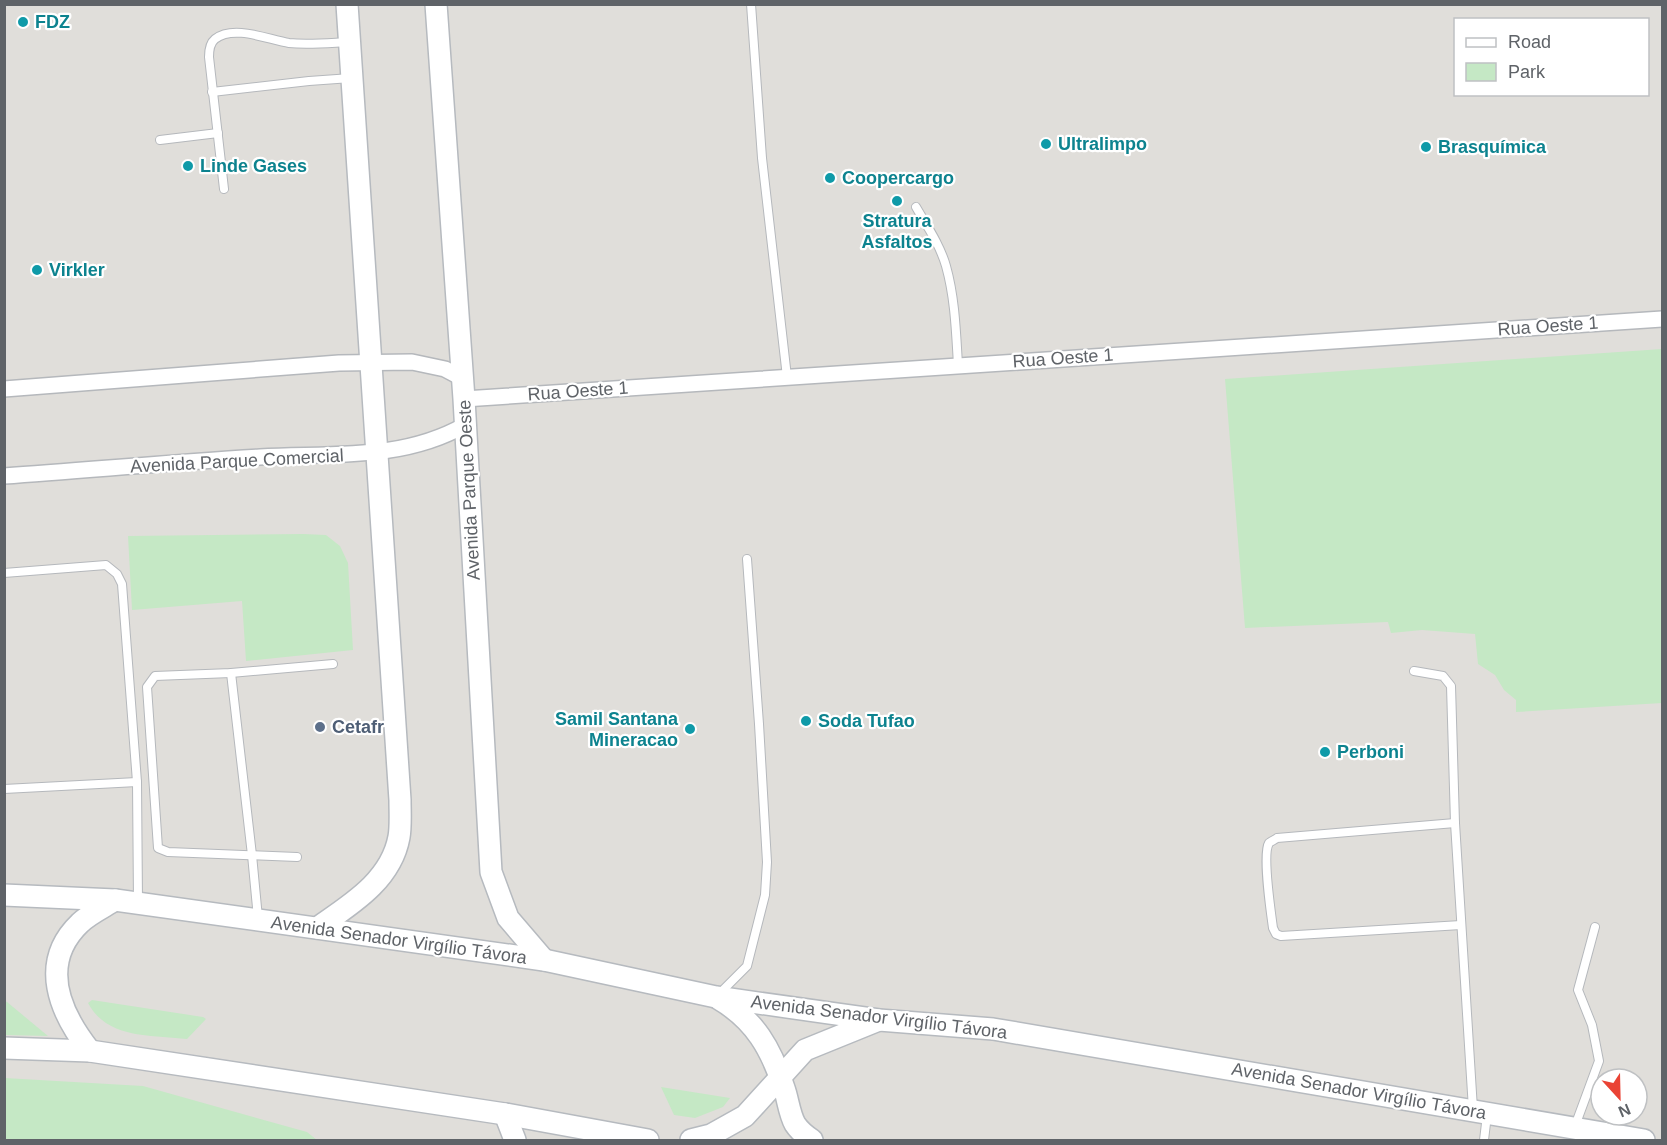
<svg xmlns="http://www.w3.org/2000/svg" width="1667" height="1145" viewBox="0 0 1667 1145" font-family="Helvetica,sans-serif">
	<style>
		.industrial { fill: #e0deda; fill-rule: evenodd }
		.green { fill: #c5e8c5 }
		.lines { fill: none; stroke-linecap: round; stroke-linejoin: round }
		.lane-casing { stroke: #b5b8bc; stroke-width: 10 }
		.street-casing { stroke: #b5b8bc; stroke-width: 18 }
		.secondary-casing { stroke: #b6babf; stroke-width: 24 }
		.lane { stroke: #fff; stroke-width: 8 }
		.street { stroke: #fff; stroke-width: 15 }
		.secondary { stroke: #fff; stroke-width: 21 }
		.culture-dot { fill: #0f9aa8; stroke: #fff; stroke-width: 2 }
		.service-dot { fill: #5c6f8a; stroke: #fff; stroke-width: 2 }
		.labels { text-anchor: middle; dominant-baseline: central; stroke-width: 4.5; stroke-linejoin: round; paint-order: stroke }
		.culture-label { font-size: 18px; font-weight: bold; fill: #0d838f; stroke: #fff; text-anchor: start }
		.street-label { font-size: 18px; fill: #5f6368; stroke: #fff }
		.service-label { font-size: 18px; font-weight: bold; fill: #4e5e75; stroke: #fff; text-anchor: start }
	</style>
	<rect width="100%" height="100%" fill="#f1efe8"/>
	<path class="industrial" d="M5,5H1662V1140H5ZM1456,20H1648V94H1456ZM1601,1079H1637V1115H1601Z"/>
	<g class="green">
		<path d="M1662,349V703L1516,712V700L1504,690L1495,675L1478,664L1475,634L1422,630L1391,633L1388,622L1245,628L1225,379Z"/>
		<path d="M303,534L326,535L340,546L348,563L353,650L246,661L242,601L132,610L128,536Z"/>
		<path d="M92,1000L203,1017L206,1019L187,1039C151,1035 107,1039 88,1003Z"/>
		<path d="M5,1001L7,1002L48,1036L5,1035Z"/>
		<path d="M5,1078L143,1086L307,1132L317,1140H5Z"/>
		<path d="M661,1087L730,1098L723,1107L695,1118L674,1115Z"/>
	</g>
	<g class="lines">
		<g class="lane-casing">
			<g id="lane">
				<path d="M751,4L762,158L787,377"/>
				<path d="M212,92L309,81L351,78"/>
				<path d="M160,140L218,133"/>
				<path d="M224,189L209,57C209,51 210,43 215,39C234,24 269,40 289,43C308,45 328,43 347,42"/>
				<path d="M916,207C927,226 940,245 946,266C955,298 956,332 958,365"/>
				<path d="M4,573L106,565L117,574L122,584L137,782L138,902"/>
				<path d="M1414,671L1443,676L1451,686L1455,823L1473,1109"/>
				<path d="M231,673L252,855L258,918"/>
				<path d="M4,789L137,782"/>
				<path d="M1455,823L1277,838C1276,839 1270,842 1269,843C1262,854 1271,913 1273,928L1276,934L1281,936L1461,925"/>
				<path d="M297,857L168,852L158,848L147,687L155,676L231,673L333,664"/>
				<path d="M720,993L747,966L765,895L767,862L759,724L747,559"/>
				<path d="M1575,1126L1599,1061L1592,1025L1578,990L1595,927"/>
				<path d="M1484,1140L1487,1115"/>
			</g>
		</g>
		<g class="street-casing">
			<g id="street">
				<path d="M4,389L339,363L412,362L445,369L462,378"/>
				<path d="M464,399L1662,319"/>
				<path d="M4,476C90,470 175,462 260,457C330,453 402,461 465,425"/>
			</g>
		</g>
		<g class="secondary-casing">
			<g id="secondary">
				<path d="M436,4L464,399L491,872L508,918L544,960"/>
				<path d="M4,895L115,900L544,960L716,997L879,1020L993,1029L1644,1140"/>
				<path d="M317,928C350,905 391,881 399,837C401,826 400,812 400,800L347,4"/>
				<path d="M719,999C755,1020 771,1049 784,1088C788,1099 789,1113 795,1124C799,1130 806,1136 812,1140"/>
				<path d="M4,1048L90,1051L505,1114L648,1140"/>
				<path d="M90,1051C60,1013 38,963 80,923C89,914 104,907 115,900"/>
				<path d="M505,1114L515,1140"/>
				<path d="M691,1140L711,1135L745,1116L805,1050L879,1020"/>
			</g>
		</g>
		<use href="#lane" class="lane"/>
		<use href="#street" class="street"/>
		<use href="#secondary" class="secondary"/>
	</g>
	<g class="culture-dot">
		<circle cx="23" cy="22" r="6"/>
		<circle cx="1046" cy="144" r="6"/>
		<circle cx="1426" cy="147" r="6"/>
		<circle cx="188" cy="166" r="6"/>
		<circle cx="830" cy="178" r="6"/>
		<circle cx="897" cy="201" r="6"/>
		<circle cx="37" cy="270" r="6"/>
		<circle cx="806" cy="721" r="6"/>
		<circle cx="690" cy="729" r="6"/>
		<circle cx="1325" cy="752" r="6"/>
	</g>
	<circle class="service-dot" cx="320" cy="727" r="6"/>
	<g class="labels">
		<g class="culture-label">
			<text x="35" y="22">FDZ</text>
			<text x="1058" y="144">Ultralimpo</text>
			<text x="1438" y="147">Brasquímica</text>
			<text x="200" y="166">Linde Gases</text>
			<text x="842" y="178">Coopercargo</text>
			<text x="897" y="221" text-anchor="middle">Stratura<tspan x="897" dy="21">Asfaltos</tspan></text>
			<text x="49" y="270">Virkler</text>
			<text x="678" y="719" text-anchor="end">Samil Santana<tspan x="678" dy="21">Mineracao</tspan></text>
			<text x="818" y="721">Soda Tufao</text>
			<text x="1337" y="752">Perboni</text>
		</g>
		<g class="street-label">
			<text transform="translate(1548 326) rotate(-4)">Rua Oeste 1</text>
			<text transform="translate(1063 358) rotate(-4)">Rua Oeste 1</text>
			<text transform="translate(578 391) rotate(-4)">Rua Oeste 1</text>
			<text transform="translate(237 461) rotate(-3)">Avenida Parque Comercial</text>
			<text transform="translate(469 490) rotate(-93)">Avenida Parque Oeste</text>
			<text transform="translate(399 940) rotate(8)">Avenida Senador Virgílio Távora</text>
			<text transform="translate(879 1017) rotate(7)">Avenida Senador Virgílio Távora</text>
			<text transform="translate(1359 1091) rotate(10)">Avenida Senador Virgílio Távora</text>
		</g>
		<g class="service-label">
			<text x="332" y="727">Cetafr</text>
		</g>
	</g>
	<rect width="1667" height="1145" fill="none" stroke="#5f6368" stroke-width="12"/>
	<rect x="1454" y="18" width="195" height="78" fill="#ffffff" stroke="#bfc1c3" stroke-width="1.5"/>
	<rect x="1466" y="38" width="30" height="9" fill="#ffffff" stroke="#bfc1c3" stroke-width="1.5"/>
	<text x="1508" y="48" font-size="18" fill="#5f6368">Road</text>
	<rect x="1466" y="63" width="30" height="18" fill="#c5e8c5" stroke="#bfc1c3" stroke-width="1.5"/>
	<text x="1508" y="78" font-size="18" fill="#5f6368">Park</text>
	<g transform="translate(1619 1097) rotate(158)"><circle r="28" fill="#ffffff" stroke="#bfc1c3" stroke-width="1.5"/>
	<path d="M0-4.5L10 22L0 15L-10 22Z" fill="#ea4335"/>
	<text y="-9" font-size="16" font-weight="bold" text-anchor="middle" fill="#5f6368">N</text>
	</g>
</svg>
